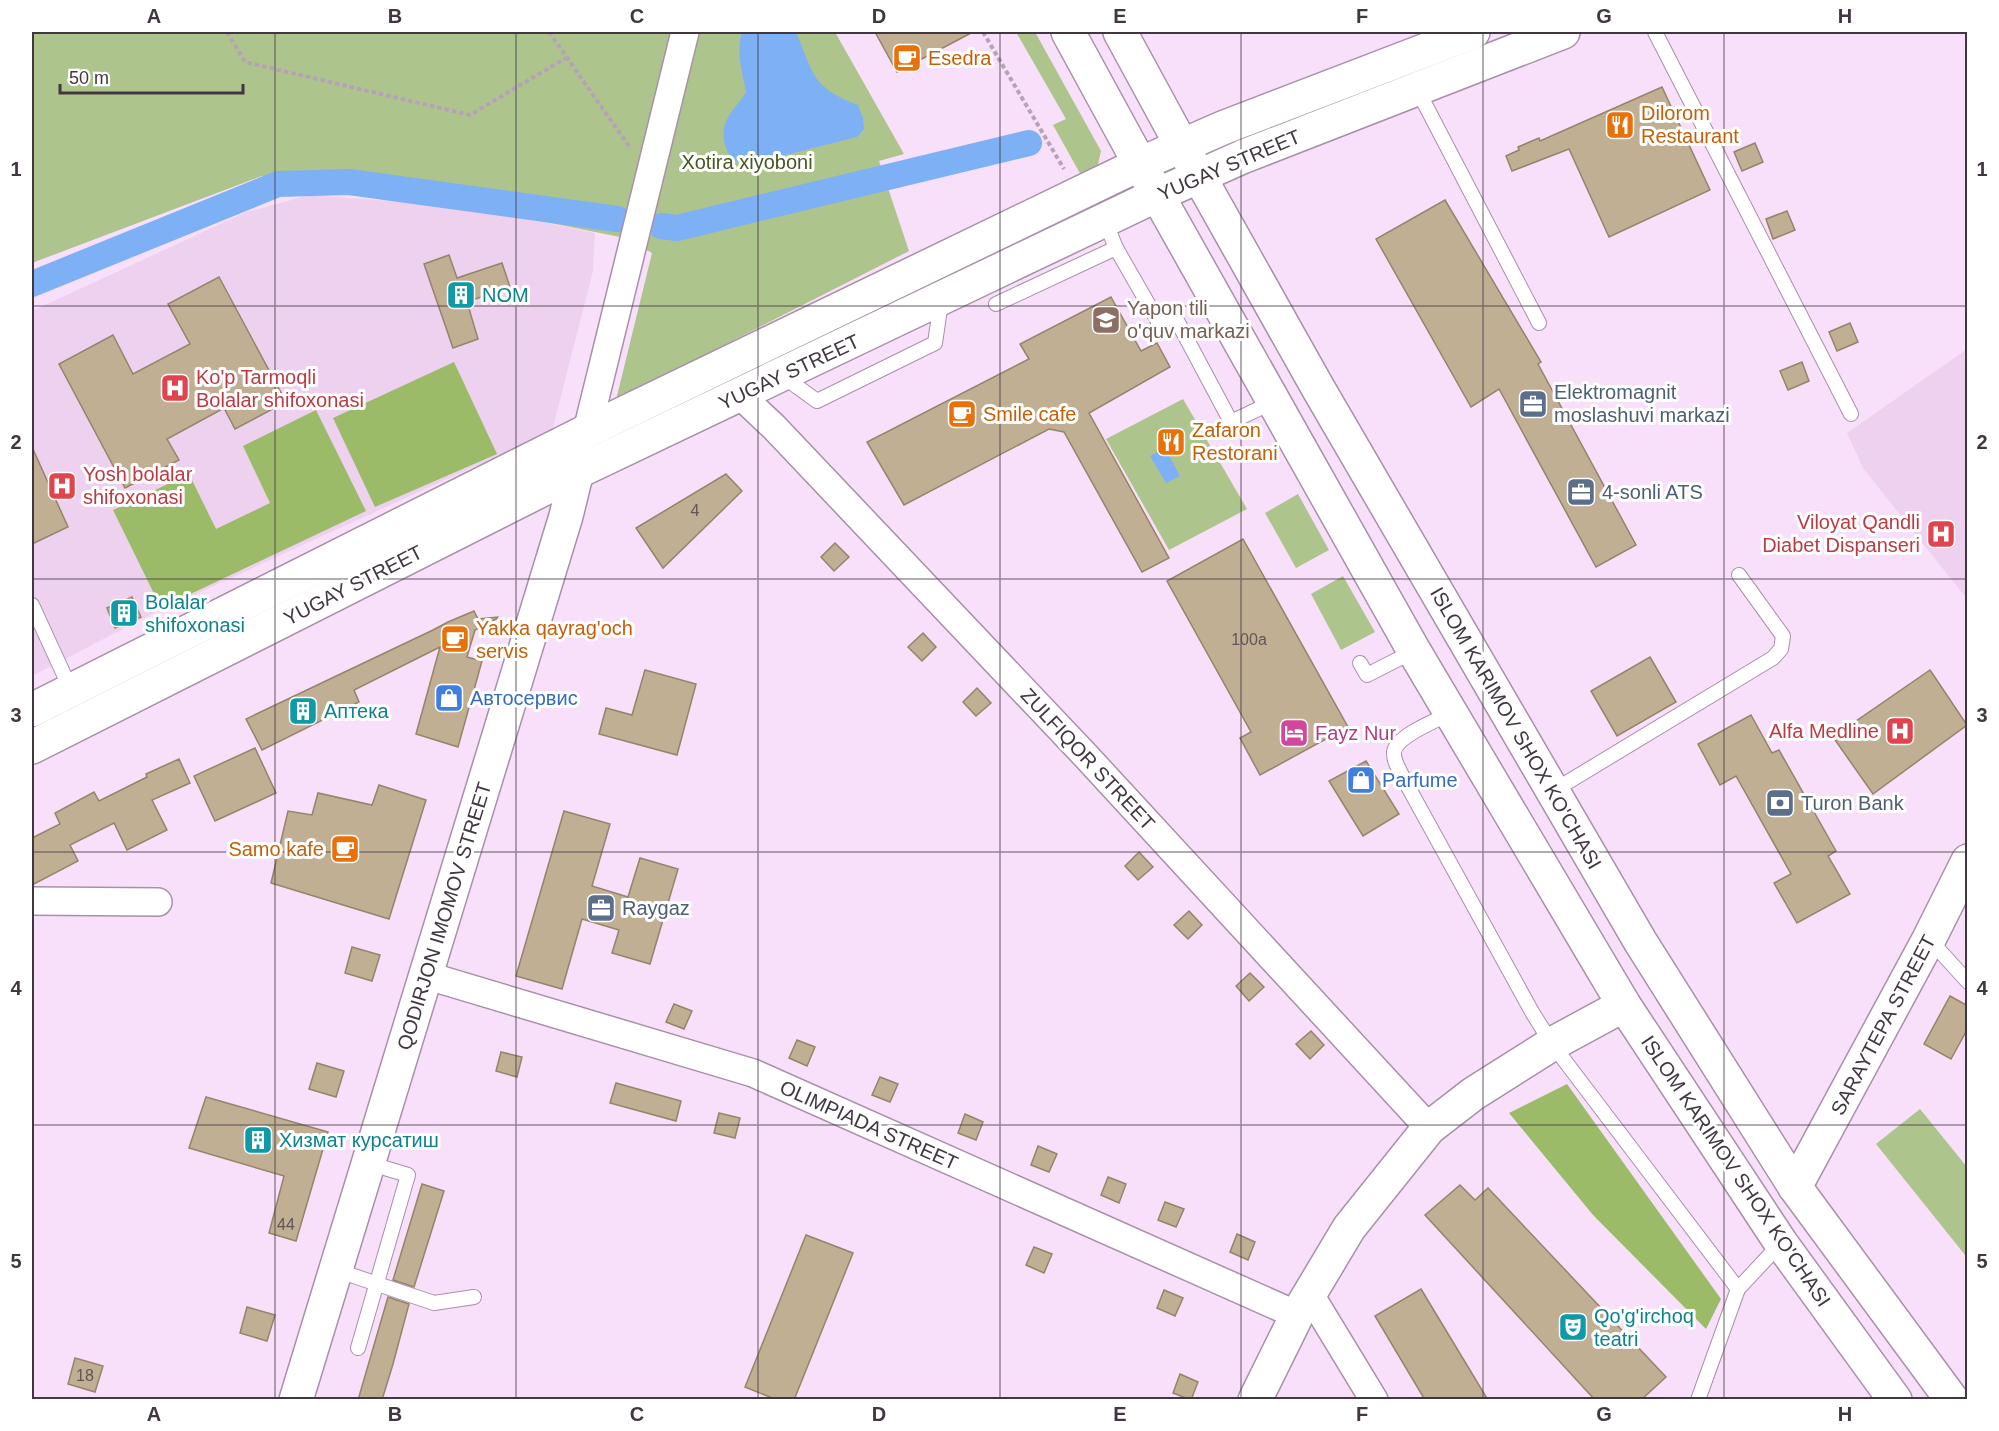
<svg xmlns="http://www.w3.org/2000/svg" width="1999" height="1431" viewBox="0 0 1999 1431" font-family="Helvetica,sans-serif">
	<style>
		.built { fill: #eed1ef }
		.green { fill: #aec48d }
		.forest { fill: #9bbb69 }
		.water { fill: #7eb0f5 }
		.lines { fill: none; stroke-linecap: round; stroke-linejoin: round }
		.canal { stroke: #7eb0f5; stroke-width: 26 }
		.building { fill: #c1af94; stroke: #95836a; stroke-width: 1.5 }
		.lane-casing { stroke: #a790a8; stroke-width: 16 }
		.street-casing { stroke: #a790a8; stroke-width: 30 }
		.secondary-casing { stroke: #a790a8; stroke-width: 36 }
		.path { stroke: #b6a2b6; stroke-width: 4; stroke-dasharray: 4.5 3; stroke-linecap: butt }
		.lane { stroke: #fff; stroke-width: 14 }
		.street { stroke: #fff; stroke-width: 27 }
		.secondary { stroke: #fff; stroke-width: 33 }
		.grid { fill: none; stroke: #413741; stroke-width: 1.5; stroke-opacity: 0.55 }
		.labels { text-anchor: middle; dominant-baseline: central; stroke-width: 6; stroke-linejoin: round; paint-order: stroke }
		.number-label { font-size: 16px; fill: #615556 }
		.food-label { font-size: 20px; fill: #c56008; stroke: #fff; text-anchor: start }
		.park-label { font-size: 20px; fill: #44591f; stroke: #fff }
		.street-label { font-size: 20px; fill: #413741; stroke: #fff }
		.culture-label { font-size: 20px; fill: #0d838f; stroke: #fff; text-anchor: start }
		.education-label { font-size: 20px; fill: #785e54; stroke: #fff; text-anchor: start }
		.health-label { font-size: 20px; fill: #be3a42; stroke: #fff; text-anchor: start }
		.service-label { font-size: 20px; fill: #4e5e75; stroke: #fff; text-anchor: start }
		.shop-label { font-size: 20px; fill: #366cbe; stroke: #fff; text-anchor: start }
		.hotel-label { font-size: 20px; fill: #b23c85; stroke: #fff; text-anchor: start }
		.neatline { fill: none; stroke: #413741; stroke-width: 2 }
		.grid-label { font-size: 20px; text-anchor: middle; font-weight: bold; fill: #413741 }
	</style>
	<rect width="100%" height="100%" fill="#f9e0fa"/>
	<g class="built">
		<path d="M310,195L471,207L595,233L593,271L552,431L152,614L32,676V311L246,212Z"/>
		<path d="M1967,349V599L1863,468L1847,433Z"/>
	</g>
	<g class="green">
		<path d="M32,32H835L904,154L879,161L909,251L616,400L652,253L625,238L471,207L262,176L32,263Z"/>
		<path d="M1016,32H1035L1101,151L1098,164L1082,177L1053,125L1066,119Z"/>
		<path d="M1183,399L1247,509L1169,550L1106,439Z"/>
		<path d="M1298,494L1329,550L1296,568L1265,513Z"/>
		<path d="M1343,576L1375,632L1341,650L1311,594Z"/>
		<path d="M1920,1109L1967,1167L1968,1253L1965,1255L1876,1144Z"/>
	</g>
	<g class="forest">
		<path d="M454,362L497,454L375,507L333,418Z"/>
		<path d="M316,410L366,511L161,608L113,510L189,474L216,529L270,503L243,446Z"/>
		<path d="M1567,1084L1721,1299L1706,1329L1593,1215L1509,1113Z"/>
	</g>
	<g class="water">
		<path d="M742,32H796C814,74 811,87 858,105L863,118L864,129L857,137L762,161C754,163 745,165 738,162C725,156 721,136 725,124C729,112 740,103 746,92C742,73 736,51 742,32Z"/>
		<path d="M1165,448L1180,476L1166,483L1150,456Z"/>
	</g>
	<g class="lines">
		<g class="canal">
			<path d="M661,226L677,228L1029,143"/>
			<path d="M32,284L278,184L349,182L617,219"/>
		</g>
	</g>
	<g class="building">
		<path d="M875,32H973L897,72Z"/>
		<path d="M1662,87L1710,190L1609,237L1569,149L1512,171L1506,156L1519,150L1518,147L1539,138L1540,141Z"/>
		<path d="M1755,143L1763,162L1742,171L1734,152Z"/>
		<path d="M1445,200L1541,362L1538,364L1636,545L1596,567L1499,389L1471,407L1376,239Z"/>
		<path d="M1787,211L1795,230L1773,239L1766,219Z"/>
		<path d="M449,255L457,278L502,263L510,287L467,302L478,339L453,348L424,264Z"/>
		<path d="M219,277L286,402L235,429L224,408L167,439L179,460L125,488L59,364L113,335L133,374L190,344L168,304Z"/>
		<path d="M1111,297L1141,351L1157,343L1170,367L1089,413L1169,558L1142,572L1064,432L1049,429L904,505L867,442L1029,359L1020,344Z"/>
		<path d="M1850,323L1858,342L1837,351L1829,332Z"/>
		<path d="M1802,362L1809,381L1788,390L1780,371Z"/>
		<path d="M32,447L68,527L32,544Z"/>
		<path d="M726,474L742,491L663,568L636,528Z"/>
		<path d="M1243,539L1348,727L1260,775L1240,738L1251,732L1167,581Z"/>
		<path d="M835,543L849,557L834,571L821,557Z"/>
		<path d="M132,597L141,617L115,628L107,608Z"/>
		<path d="M474,611L478,619L498,617V618L475,630L467,657L482,661L458,747L416,734L440,647L354,690L359,702L262,750L246,719L433,630L448,622Z"/>
		<path d="M923,633L936,647L922,661L908,647Z"/>
		<path d="M1650,657L1676,702L1617,736L1591,691Z"/>
		<path d="M645,670L696,684L677,755L599,734L606,708L632,715Z"/>
		<path d="M1930,670L1967,725L1873,794L1833,737Z"/>
		<path d="M977,688L991,703L976,716L963,702Z"/>
		<path d="M1751,715L1772,753L1779,750L1836,851L1828,856L1850,894L1797,923L1774,883L1791,874L1736,776L1720,785L1698,744Z"/>
		<path d="M255,748L276,793L215,821L194,776Z"/>
		<path d="M179,759L190,783L152,800L167,830L127,850L114,823L70,845L78,861L32,885V838L60,824L55,813L94,792L99,801L147,777L146,774Z"/>
		<path d="M1366,761L1399,814L1363,836L1329,781Z"/>
		<path d="M379,785L426,800L389,919L271,883L288,811L312,815L318,793L372,805Z"/>
		<path d="M564,811L610,824L592,886L628,897L640,858L678,869L650,964L612,953L619,930L582,919L562,989L516,976Z"/>
		<path d="M1139,852L1153,867L1138,880L1125,866Z"/>
		<path d="M1189,911L1202,925L1188,939L1174,925Z"/>
		<path d="M352,947L380,955L372,981L345,973Z"/>
		<path d="M1250,973L1264,987L1249,1001L1236,986Z"/>
		<path d="M1950,996L1968,1006V1028L1951,1059L1924,1044Z"/>
		<path d="M674,1004L692,1011L684,1029L666,1022Z"/>
		<path d="M1311,1031L1324,1045L1310,1059L1296,1044Z"/>
		<path d="M797,1040L815,1047L807,1066L789,1058Z"/>
		<path d="M501,1052L522,1057L517,1077L496,1071Z"/>
		<path d="M317,1063L344,1071L336,1097L309,1089Z"/>
		<path d="M880,1077L898,1084L890,1102L872,1095Z"/>
		<path d="M616,1083L681,1101L676,1121L610,1103Z"/>
		<path d="M206,1097L328,1132L296,1241L269,1233L284,1176L189,1148Z"/>
		<path d="M719,1113L740,1118L735,1138L714,1133Z"/>
		<path d="M965,1114L983,1122L976,1140L958,1133Z"/>
		<path d="M1038,1146L1057,1154L1049,1172L1031,1165Z"/>
		<path d="M1108,1177L1126,1184L1119,1203L1101,1195Z"/>
		<path d="M422,1184L444,1191L414,1287L393,1280Z"/>
		<path d="M1460,1185L1475,1200L1488,1188L1666,1377L1641,1400H1595L1425,1215Z"/>
		<path d="M1165,1202L1184,1209L1176,1227L1158,1220Z"/>
		<path d="M1237,1234L1255,1242L1248,1260L1230,1252Z"/>
		<path d="M806,1235L853,1253L794,1400H777L745,1387Z"/>
		<path d="M1034,1247L1052,1254L1044,1273L1026,1265Z"/>
		<path d="M1421,1289L1488,1400H1425L1375,1316Z"/>
		<path d="M1164,1290L1183,1298L1175,1316L1157,1308Z"/>
		<path d="M388,1297L409,1304L393,1364L382,1400H358Z"/>
		<path d="M247,1307L275,1315L267,1341L240,1333Z"/>
		<path d="M75,1358L103,1366L95,1392L68,1384Z"/>
		<path d="M1180,1374L1198,1382L1191,1400L1173,1393Z"/>
	</g>
	<g class="lines">
		<g class="lane-casing">
			<g id="lane">
				<path d="M1655,32L1851,414"/>
				<path d="M1417,89L1539,323"/>
				<path d="M1105,221L1116,248L1159,323L1174,315L1231,422L1275,401"/>
				<path d="M996,304L1116,248"/>
				<path d="M781,375L817,401L935,343L941,302"/>
				<path d="M32,605L71,690"/>
				<path d="M1360,663L1367,675L1414,651"/>
				<path d="M1451,713C1437,720 1396,736 1394,752C1393,762 1402,774 1406,783L1532,1012L1552,1044L1738,1289L1698,1400"/>
				<path d="M1553,791L1773,658L1781,649L1783,636L1739,575"/>
				<path d="M1929,939L1968,982"/>
				<path d="M336,1270L434,1303L474,1297"/>
				<path d="M1738,1289L1781,1243"/>
				<path d="M358,1348L408,1175L368,1163"/>
			</g>
		</g>
		<g class="street-casing">
			<g id="street">
				<path d="M740,395L774,427L1085,755L1429,1128"/>
				<path d="M587,431L685,32"/>
				<path d="M32,901L158,902"/>
				<path d="M425,975L753,1073L1297,1315"/>
				<path d="M1309,1293L1374,1400"/>
			</g>
		</g>
		<g class="secondary-casing">
			<g id="secondary">
				<path d="M1068,32L1140,164L1414,651L1624,1005L1781,1243L1895,1400"/>
				<path d="M1120,32L1182,146L1318,388L1640,941L1795,1187L1952,1400"/>
				<path d="M32,710L587,431L1140,164L1225,127L1473,32"/>
				<path d="M32,747L577,472L1157,195L1242,157L1563,32"/>
				<path d="M1795,1187L1929,939L1968,861"/>
				<path d="M296,1400L566,516L580,459"/>
				<path d="M1255,1400L1297,1315L1349,1228L1429,1128L1473,1094L1552,1044L1624,1005"/>
			</g>
		</g>
		<g class="path">
			<path d="M227,32L245,62L470,115L566,58"/>
			<path d="M549,32L631,149"/>
			<path d="M983,32L1064,169"/>
		</g>
		<use href="#lane" class="lane"/>
		<use href="#street" class="street"/>
		<use href="#secondary" class="secondary"/>
	</g>
	<path class="grid" d="M275,32V1400M516,32V1400M758,32V1400M1000,32V1400M1241,32V1400M1483,32V1400M1724,32V1400M32,306H1968M32,579H1968M32,852H1968M32,1125H1968"/>
	<defs>
		<g id="cafe-square" transform="scale(1.5)"><rect x="-9" y="-9" width="18" height="18" rx="4" fill="#e8710a" stroke="#fff"/><path d="M-5.5-4.5H6V0H3Q3 3.5 0 3.5H-2.5Q-5.5 3.5-5.5 0ZM3-3.2v2h1.7v-2ZM-6 4.5H4V6H-6Z" fill="#fff"/></g>
		<g id="restaurant-square" transform="scale(1.5)"><rect x="-9" y="-9" width="18" height="18" rx="4" fill="#e8710a" stroke="#fff"/><path d="M-5-6h1v4h1v-4h1v4h1v-4h1v5L-1.5 .5V6h-2V.5L-5-1ZM5-6V6H3V1.5H1.5Q1.5-4 5-6Z" fill="#fff"/></g>
		<g id="building-square" transform="scale(1.5)"><rect x="-9" y="-9" width="18" height="18" rx="4" fill="#0f9aa8" stroke="#fff"/><path d="M-4-6H4V6H1V3H-1V6H-4ZM-2.5-4.3h1.7v1.8h-1.7ZM.8-4.3h1.7v1.8H.8ZM-2.5-1h1.7V.8h-1.7ZM.8-1h1.7V.8H.8Z" fill="#fff"/></g>
		<g id="school-square" transform="scale(1.5)"><rect x="-9" y="-9" width="18" height="18" rx="4" fill="#8d6e63" stroke="#fff"/><path d="M0-5L7-2L0 1L-7-2ZM-4 1L0 2.5L4 1V4Q0 6-4 4Z" fill="#fff"/></g>
		<g id="hospital-square" transform="scale(1.5)"><rect x="-9" y="-9" width="18" height="18" rx="4" fill="#e0444e" stroke="#fff"/><path d="M-5-5h3v3.5h4V-5h3V5h-3V1.5h-4V5h-3Z" fill="#fff"/></g>
		<g id="office-square" transform="scale(1.5)"><rect x="-9" y="-9" width="18" height="18" rx="4" fill="#5c6f8a" stroke="#fff"/><path d="M-6-3h4V-5.5h4V-3h4V5H-6ZM-1-4.5V-3h2v-1.5ZM-6 0V1H6V0Z" fill="#fff"/></g>
		<g id="shop-square" transform="scale(1.5)"><rect x="-9" y="-9" width="18" height="18" rx="4" fill="#3f7fe0" stroke="#fff"/><path d="M-5-2.5h2.3a2.7 3.5 0 0 1 5.4 0H5L5.5 6h-11ZM-1.5-2.5h3a1.5 2.3 0 0 0-3 0Z" fill="#fff"/></g>
		<g id="hotel-square" transform="scale(1.5)"><rect x="-9" y="-9" width="18" height="18" rx="4" fill="#d1479c" stroke="#fff"/><path d="M-6-4.5h1.5V1H6V5H4.5V3h-9V5H-6ZM-4 0a1.8 1.8 0 1 1 3.6 0ZM.5 0V-2.5h3Q6-2.5 6 0Z" fill="#fff"/></g>
		<g id="bank-square" transform="scale(1.5)"><rect x="-9" y="-9" width="18" height="18" rx="4" fill="#5c6f8a" stroke="#fff"/><path d="M-6-4H6V4H-6ZM0-2.3a2.3 2.3 0 1 0 0 4.6a2.3 2.3 0 1 0 0-4.6Z" fill="#fff"/></g>
		<g id="theatre-square" transform="scale(1.5)"><rect x="-9" y="-9" width="18" height="18" rx="4" fill="#0f9aa8" stroke="#fff"/><path d="M-5-5.5Q0-4 5-5.5V0Q5 5 0 6Q-5 5-5 0ZM-3.3-2.5H-1v1.5H-3.3ZM1-2.5H3.3v1.5H1ZM-2.8 1Q0 5.5 2.8 1Z" fill="#fff"/></g>
	</defs>
	<g fill-rule="evenodd">
		<use href="#cafe-square" x="907" y="58"/>
		<use href="#restaurant-square" x="1620" y="125"/>
		<use href="#building-square" x="461" y="295"/>
		<use href="#school-square" x="1106" y="320"/>
		<use href="#hospital-square" x="175" y="388"/>
		<use href="#office-square" x="1533" y="404"/>
		<use href="#cafe-square" x="962" y="414"/>
		<use href="#restaurant-square" x="1171" y="442"/>
		<use href="#hospital-square" x="62" y="486"/>
		<use href="#office-square" x="1581" y="492"/>
		<use href="#hospital-square" x="1941" y="534"/>
		<use href="#building-square" x="124" y="613"/>
		<use href="#cafe-square" x="455" y="639"/>
		<use href="#shop-square" x="449" y="698"/>
		<use href="#building-square" x="303" y="711"/>
		<use href="#hospital-square" x="1900" y="731"/>
		<use href="#hotel-square" x="1294" y="733"/>
		<use href="#shop-square" x="1361" y="780"/>
		<use href="#bank-square" x="1780" y="803"/>
		<use href="#cafe-square" x="345" y="849"/>
		<use href="#office-square" x="601" y="908"/>
		<use href="#building-square" x="258" y="1140"/>
		<use href="#theatre-square" x="1573" y="1327"/>
	</g>
	<g class="labels">
		<g class="number-label">
			<text x="695" y="510">4</text>
			<text x="1249" y="639">100a</text>
			<text x="286" y="1224">44</text>
			<text x="85" y="1375">18</text>
		</g>
		<g class="food-label">
			<text x="928" y="58">Esedra</text>
			<text x="1641" y="113">Dilorom<tspan x="1641" dy="23">Restaurant</tspan></text>
			<text x="983" y="414">Smile cafe</text>
			<text x="1192" y="430">Zafaron<tspan x="1192" dy="23">Restorani</tspan></text>
			<text x="476" y="628">Yakka qayrag'och<tspan x="476" dy="23">servis</tspan></text>
			<text x="324" y="849" text-anchor="end">Samo kafe</text>
		</g>
		<g class="park-label">
			<text x="747" y="162">Xotira xiyoboni</text>
		</g>
		<g class="street-label">
			<text transform="translate(1229 165) rotate(-23)">YUGAY STREET</text>
			<text transform="translate(789 372) rotate(-25)">YUGAY STREET</text>
			<text transform="translate(353 585) rotate(-27)">YUGAY STREET</text>
			<text transform="translate(1516 728) rotate(60)">ISLOM KARIMOV SHOX KO'CHASI</text>
			<text transform="translate(1088 759) rotate(47)">ZULFIQOR STREET</text>
			<text transform="translate(444 916) rotate(-73)">QODIRJON IMOMOV STREET</text>
			<text transform="translate(1883 1025) rotate(-62)">SARAYTEPA STREET</text>
			<text transform="translate(869 1125) rotate(24)">OLIMPIADA STREET</text>
			<text transform="translate(1736 1171) rotate(56)">ISLOM KARIMOV SHOX KO'CHASI</text>
		</g>
		<g class="culture-label">
			<text x="482" y="295">NOM</text>
			<text x="145" y="602">Bolalar<tspan x="145" dy="23">shifoxonasi</tspan></text>
			<text x="324" y="711">Аптека</text>
			<text x="279" y="1140">Хизмат курсатиш</text>
			<text x="1594" y="1316">Qo'g'irchoq<tspan x="1594" dy="23">teatri</tspan></text>
		</g>
		<g class="education-label">
			<text x="1127" y="308">Yapon tili<tspan x="1127" dy="23">o'quv markazi</tspan></text>
		</g>
		<g class="health-label">
			<text x="196" y="377">Ko'p Tarmoqli<tspan x="196" dy="23">Bolalar shifoxonasi</tspan></text>
			<text x="83" y="474">Yosh bolalar<tspan x="83" dy="23">shifoxonasi</tspan></text>
			<text x="1920" y="522" text-anchor="end">Viloyat Qandli<tspan x="1920" dy="23">Diabet Dispanseri</tspan></text>
			<text x="1879" y="731" text-anchor="end">Alfa Medline</text>
		</g>
		<g class="service-label">
			<text x="1554" y="392">Elektromagnit<tspan x="1554" dy="23">moslashuvi markazi</tspan></text>
			<text x="1602" y="492">4-sonli ATS</text>
			<text x="1801" y="803">Turon Bank</text>
			<text x="622" y="908">Raygaz</text>
		</g>
		<g class="shop-label">
			<text x="470" y="698">Автосервис</text>
			<text x="1382" y="780">Parfume</text>
		</g>
		<g class="hotel-label">
			<text x="1315" y="733">Fayz Nur</text>
		</g>
	</g>
	<rect width="1999" height="1431" fill="none" stroke="#ffffff" stroke-width="66"/>
	<path d="M60 84v9h183v-9" fill="none" stroke="#413741" stroke-width="3"/>
	<text x="69" y="84" font-size="18" fill="#413741" stroke="#ffffff" stroke-width="4.5" paint-order="stroke">50 m</text>
	<rect x="33" y="33" width="1933" height="1365" class="neatline"/>
	<g class="grid-label">
		<text x="154" y="23">A</text>
		<text x="395" y="23">B</text>
		<text x="637" y="23">C</text>
		<text x="879" y="23">D</text>
		<text x="1120" y="23">E</text>
		<text x="1362" y="23">F</text>
		<text x="1604" y="23">G</text>
		<text x="1845" y="23">H</text>
		<text x="16" y="176">1</text>
		<text x="1982" y="176">1</text>
		<text x="16" y="449">2</text>
		<text x="1982" y="449">2</text>
		<text x="16" y="722">3</text>
		<text x="1982" y="722">3</text>
		<text x="16" y="995">4</text>
		<text x="1982" y="995">4</text>
		<text x="16" y="1268">5</text>
		<text x="1982" y="1268">5</text>
		<text x="154" y="1421">A</text>
		<text x="395" y="1421">B</text>
		<text x="637" y="1421">C</text>
		<text x="879" y="1421">D</text>
		<text x="1120" y="1421">E</text>
		<text x="1362" y="1421">F</text>
		<text x="1604" y="1421">G</text>
		<text x="1845" y="1421">H</text>
	</g>
</svg>
